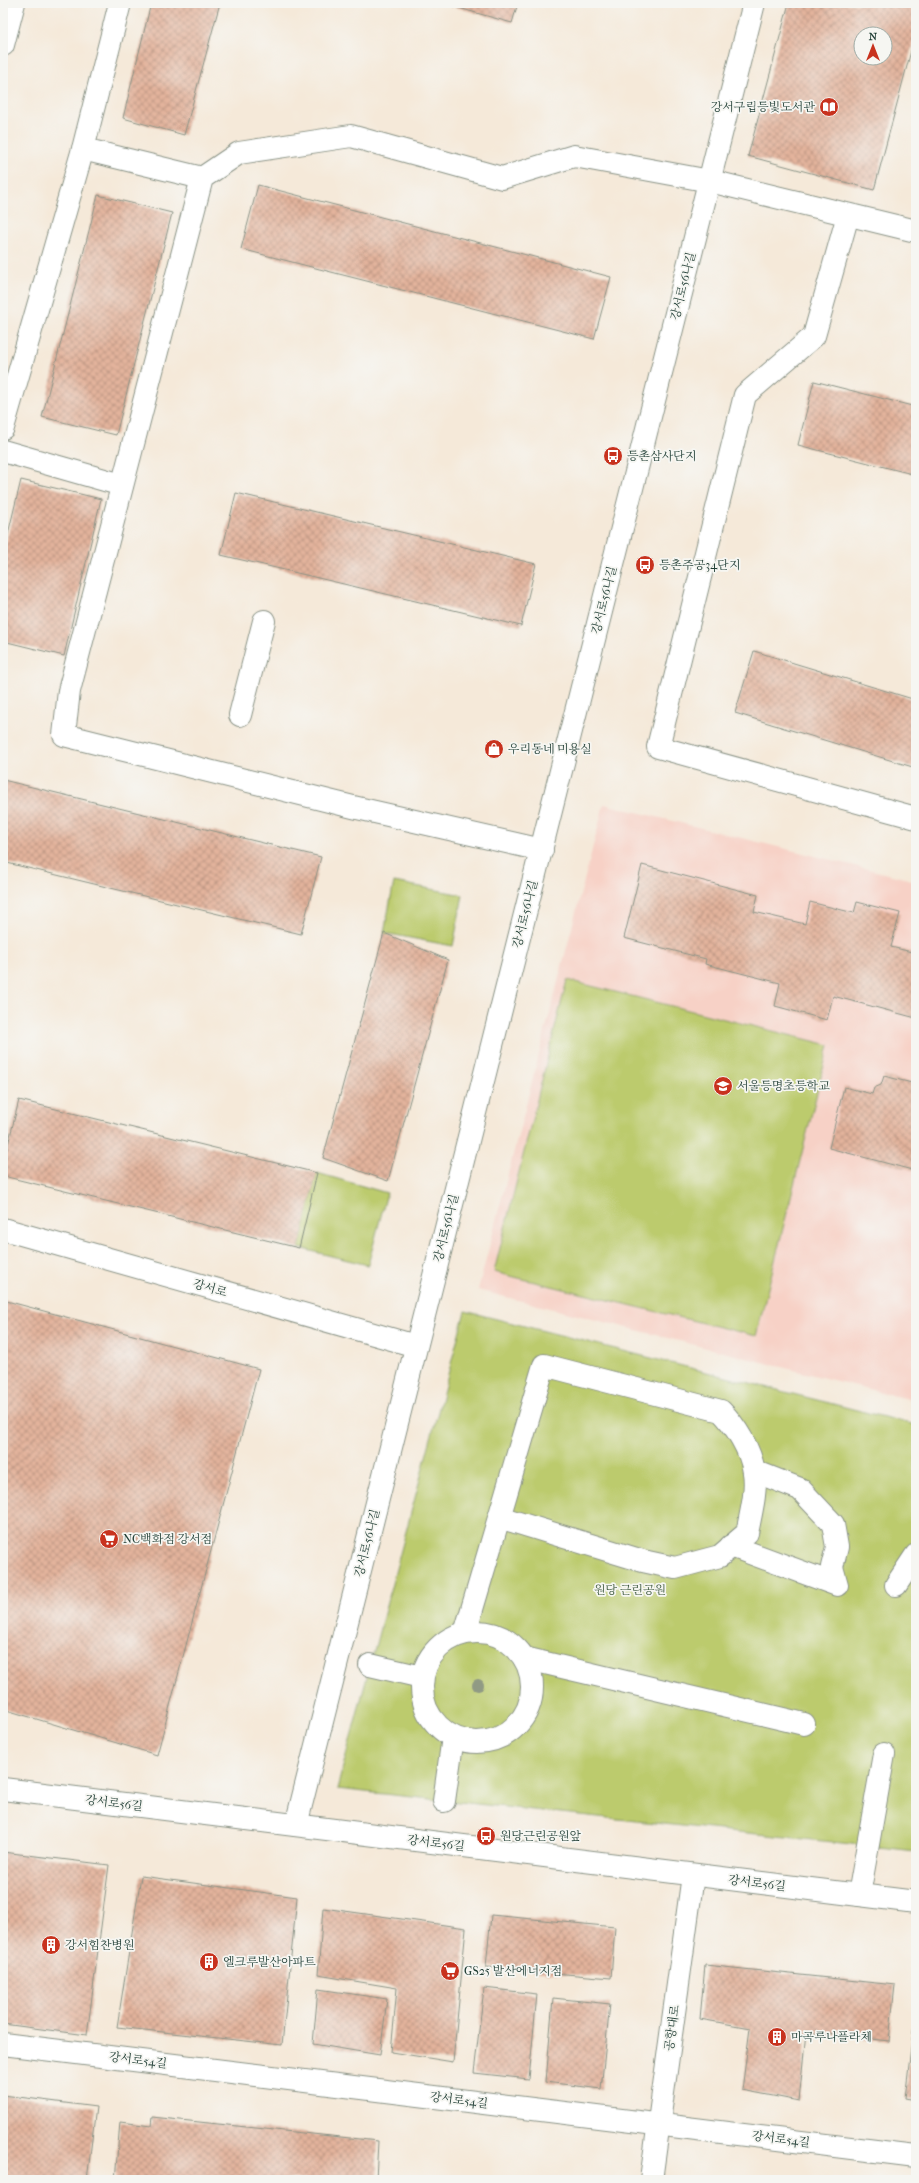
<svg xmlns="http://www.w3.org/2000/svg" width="919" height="2183" viewBox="0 0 919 2183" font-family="'IM FELL French Canon','Noto Serif KR',serif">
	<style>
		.built { fill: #f7d1c6 }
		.green { fill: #bccb6d; stroke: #6e8450 }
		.building { fill: url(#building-cross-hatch); fill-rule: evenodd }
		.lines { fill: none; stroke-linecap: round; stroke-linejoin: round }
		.minor-casing { stroke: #8a9386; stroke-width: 24 }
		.minor { stroke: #fff; stroke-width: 22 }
		.tree { fill: #909a84 }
		.labels { text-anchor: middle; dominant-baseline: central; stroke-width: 3.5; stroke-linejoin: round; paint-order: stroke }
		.poi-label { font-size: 12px; fill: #1f3d34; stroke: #f6f6f2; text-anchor: start }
		.street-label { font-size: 12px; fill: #1f3d34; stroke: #f6f6f2 }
		.park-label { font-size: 12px; fill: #3e593f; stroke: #f6f6f2 }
	</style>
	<defs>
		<pattern id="building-cross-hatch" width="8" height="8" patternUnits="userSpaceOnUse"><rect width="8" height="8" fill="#e3b39c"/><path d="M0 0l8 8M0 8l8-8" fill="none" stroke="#b79380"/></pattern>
	</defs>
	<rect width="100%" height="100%" fill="#f6f6f2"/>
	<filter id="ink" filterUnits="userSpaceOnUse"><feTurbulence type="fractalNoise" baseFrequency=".025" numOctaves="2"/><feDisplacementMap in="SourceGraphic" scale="8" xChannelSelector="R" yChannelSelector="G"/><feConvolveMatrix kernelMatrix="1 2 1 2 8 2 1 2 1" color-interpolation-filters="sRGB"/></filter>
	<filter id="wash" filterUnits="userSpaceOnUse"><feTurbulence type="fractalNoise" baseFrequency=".012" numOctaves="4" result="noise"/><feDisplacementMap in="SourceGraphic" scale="16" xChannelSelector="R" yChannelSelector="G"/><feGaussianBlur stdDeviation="0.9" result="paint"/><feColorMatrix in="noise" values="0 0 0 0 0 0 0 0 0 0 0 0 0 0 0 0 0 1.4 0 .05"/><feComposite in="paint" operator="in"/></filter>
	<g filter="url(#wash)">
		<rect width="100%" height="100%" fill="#f5e9d9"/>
		<path class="built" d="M604,804L916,881V1401L478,1290Z"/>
		<g class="green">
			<path d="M394,882L463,895L453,946L384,933Z"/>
			<path d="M567,980L829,1045L756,1336L494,1272Z"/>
			<path d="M317,1173L387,1193L368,1265L299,1248Z"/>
			<path d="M465,1311L916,1425V1851L337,1789Z"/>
		</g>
		<g id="blocks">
			<g class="building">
				<path d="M151,3H220L184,135L123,118Z"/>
				<path d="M441,3H518L512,23Z"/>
				<path d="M789,3L916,4V32L874,190L748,156ZM861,34H885V58H861Z"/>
				<path d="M258,185L611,277L594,339L241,249Z"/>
				<path d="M98,195L172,213L116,435L42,417Z"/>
				<path d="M814,381L916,407V475L798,445Z"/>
				<path d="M21,480L101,499L64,656L3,641V555Z"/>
				<path d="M236,493L536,564L521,626L221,555Z"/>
				<path d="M754,651L916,700V768L735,713Z"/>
				<path d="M3,780L321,857L301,934L3,862Z"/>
				<path d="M642,865L758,895L754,912L805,924L810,902L854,913L857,902L900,913L891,947L916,953V1018L833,996L827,1020L775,1006L780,983L705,964L706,959L624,938Z"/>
				<path d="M384,933L448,960L388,1181L323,1158Z"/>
				<path d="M884,1076L916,1084V1171L829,1148L844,1087L872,1094L874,1088L881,1085Z"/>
				<path d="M19,1100L317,1173L299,1248L3,1176V1165Z"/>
				<path d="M3,1300L259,1369L157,1755L3,1709Z"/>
				<path d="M3,1852L109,1865L87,2035L3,2024Z"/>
				<path d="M141,1876L297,1897L282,2045L117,2027Z"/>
				<path d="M323,1908L466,1928L453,2062L391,2052L397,1988L318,1975Z"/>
				<path d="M491,1915L615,1927L611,1978L486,1967Z"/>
				<path d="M705,1965L895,1985L889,2041L806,2032L799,2101L742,2090L750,2028L700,2019Z"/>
				<path d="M484,1988L537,1994L529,2079L474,2073Z"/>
				<path d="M318,1989L387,1999L380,2055L313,2044Z"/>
				<path d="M553,1998L610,2004L601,2089L546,2082Z"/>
				<path d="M915,2015H916V2100L905,2098Z"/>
				<path d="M3,2095L96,2107L87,2180H3Z"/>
				<path d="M152,2117L378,2141L376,2180H115L120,2122L151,2126Z"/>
			</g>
		</g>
	</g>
	<g filter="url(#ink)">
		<use href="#blocks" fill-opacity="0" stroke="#8a9386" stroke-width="1"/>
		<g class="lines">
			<g class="minor-casing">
				<g id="minor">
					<path d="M3,45L14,3"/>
					<path d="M83,149L202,178"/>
					<path d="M848,215L814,336L745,395L658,747L916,818"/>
					<path d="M3,428L83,149L120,3"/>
					<path d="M3,451L122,485"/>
					<path d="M240,715L264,621"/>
					<path d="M542,850L353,807L64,735L69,691L202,178L239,153L351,136L502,178L574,156L710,181L916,231"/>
					<path d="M3,1229L416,1346"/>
					<path d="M731,1546L837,1585L832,1567L837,1547L833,1524L800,1489L754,1471"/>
					<path d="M896,1585L916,1555"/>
					<circle cx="477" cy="1687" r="55"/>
					<path d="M465,1633L544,1365L721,1411C735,1425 751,1450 754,1472C757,1491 751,1513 747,1533L720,1556L675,1568L643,1561L499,1517"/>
					<path d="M524,1658L804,1724"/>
					<path d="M370,1665L422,1677"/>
					<path d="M3,1789L916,1902"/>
					<path d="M444,1801L453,1737"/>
					<path d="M296,1825L754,3"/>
					<path d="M859,1895L884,1754"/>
					<path d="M3,2044L916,2156"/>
					<path d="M651,2180L693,1875"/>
				</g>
			</g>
			<use href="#minor" class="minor"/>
		</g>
		<circle class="tree" cx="478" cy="1685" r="6"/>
	</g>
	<defs>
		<g id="library-disc" transform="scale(1)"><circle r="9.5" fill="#c8321e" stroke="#f6f6f2"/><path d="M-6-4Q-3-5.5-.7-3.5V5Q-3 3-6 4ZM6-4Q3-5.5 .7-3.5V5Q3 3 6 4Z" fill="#fff"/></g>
		<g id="bus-disc" transform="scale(1)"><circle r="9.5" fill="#c8321e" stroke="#f6f6f2"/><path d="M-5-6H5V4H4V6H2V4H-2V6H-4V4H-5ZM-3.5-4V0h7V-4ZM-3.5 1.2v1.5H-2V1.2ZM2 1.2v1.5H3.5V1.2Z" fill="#fff"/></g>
		<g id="shop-disc" transform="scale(1)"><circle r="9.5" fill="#c8321e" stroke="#f6f6f2"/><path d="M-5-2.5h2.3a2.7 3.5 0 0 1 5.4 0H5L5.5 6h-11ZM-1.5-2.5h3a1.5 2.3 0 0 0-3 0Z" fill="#fff"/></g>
		<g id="school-disc" transform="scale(1)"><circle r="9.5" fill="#c8321e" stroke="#f6f6f2"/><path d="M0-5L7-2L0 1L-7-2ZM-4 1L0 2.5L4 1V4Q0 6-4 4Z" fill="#fff"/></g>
		<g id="supermarket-disc" transform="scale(1)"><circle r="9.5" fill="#c8321e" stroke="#f6f6f2"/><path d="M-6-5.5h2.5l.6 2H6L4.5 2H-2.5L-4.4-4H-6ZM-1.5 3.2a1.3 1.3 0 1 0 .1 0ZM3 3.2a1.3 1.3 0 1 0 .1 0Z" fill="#fff"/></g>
		<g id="building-disc" transform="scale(1)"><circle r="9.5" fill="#c8321e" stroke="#f6f6f2"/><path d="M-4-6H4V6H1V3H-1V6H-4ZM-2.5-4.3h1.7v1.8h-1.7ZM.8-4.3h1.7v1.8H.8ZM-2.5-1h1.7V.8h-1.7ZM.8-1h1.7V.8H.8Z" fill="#fff"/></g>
	</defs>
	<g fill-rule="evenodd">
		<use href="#library-disc" x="829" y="107"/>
		<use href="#bus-disc" x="613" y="456"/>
		<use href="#bus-disc" x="645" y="565"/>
		<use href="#shop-disc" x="494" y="749"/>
		<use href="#school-disc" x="723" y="1086"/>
		<use href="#supermarket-disc" x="109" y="1539"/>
		<use href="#bus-disc" x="486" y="1836"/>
		<use href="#building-disc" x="51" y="1945"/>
		<use href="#building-disc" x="209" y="1962"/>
		<use href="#supermarket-disc" x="450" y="1971"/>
		<use href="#building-disc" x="777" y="2037"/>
	</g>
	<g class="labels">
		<g class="poi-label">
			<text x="815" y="107" text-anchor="end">강서구립등빛도서관</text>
			<text x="627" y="456">등촌삼사단지</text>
			<text x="659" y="565">등촌주공34단지</text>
			<text x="508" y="749">우리동네 미용실</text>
			<text x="737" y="1086">서울등명초등학교</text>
			<text x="123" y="1539">NC백화점 강서점</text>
			<text x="500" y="1836">원당근린공원앞</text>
			<text x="65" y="1945">강서힘찬병원</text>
			<text x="223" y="1962">엘크루발산아파트</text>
			<text x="464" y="1971">GS25 발산에너지점</text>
			<text x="791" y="2037">마곡루나플라체</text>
		</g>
		<g class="street-label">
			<text transform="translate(683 286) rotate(-76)">강서로56나길</text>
			<text transform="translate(604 600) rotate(-76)">강서로56나길</text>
			<text transform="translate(525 914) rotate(-76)">강서로56나길</text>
			<text transform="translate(446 1228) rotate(-76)">강서로56나길</text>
			<text transform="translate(210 1288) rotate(16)">강서로</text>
			<text transform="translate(367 1543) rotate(-76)">강서로56나길</text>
			<text transform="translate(114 1803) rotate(7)">강서로56길</text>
			<text transform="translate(436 1843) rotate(7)">강서로56길</text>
			<text transform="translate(757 1883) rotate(7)">강서로56길</text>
			<text transform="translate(672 2028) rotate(-82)">공항대로</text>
			<text transform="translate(138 2060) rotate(7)">강서로54길</text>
			<text transform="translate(459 2100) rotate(7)">강서로54길</text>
			<text transform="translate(781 2139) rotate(7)">강서로54길</text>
		</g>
		<g class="park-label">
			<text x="630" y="1590">원당 근린공원</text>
		</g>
	</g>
	<rect width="919" height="2183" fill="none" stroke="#f6f6f2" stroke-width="16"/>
	<g transform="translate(873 46)"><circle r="19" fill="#f6f6f2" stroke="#a0aca6"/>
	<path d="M0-3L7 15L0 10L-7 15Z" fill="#c8321e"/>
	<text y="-6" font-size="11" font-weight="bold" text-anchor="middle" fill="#1f3d34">N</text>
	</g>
</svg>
